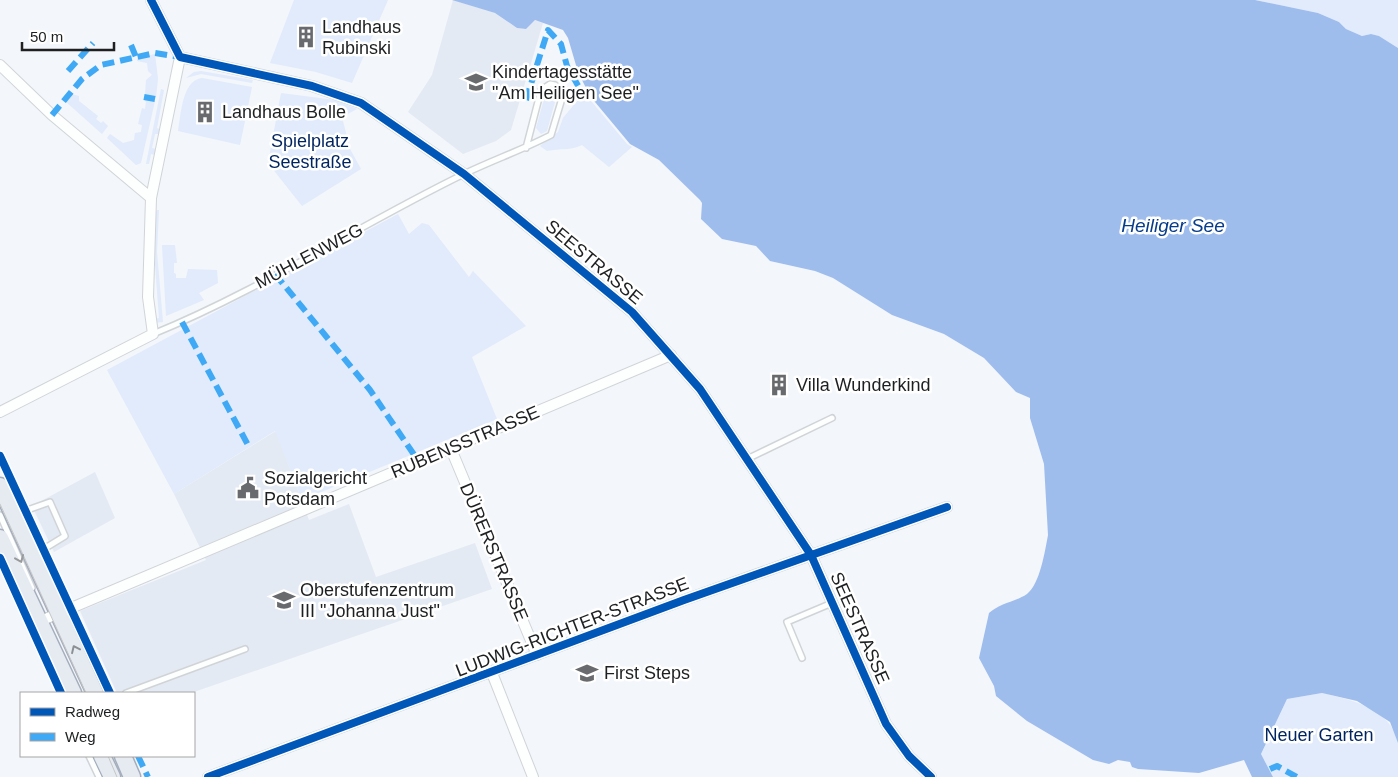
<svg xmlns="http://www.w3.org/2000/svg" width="1398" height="777" viewBox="0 0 1398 777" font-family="Helvetica,sans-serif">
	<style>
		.built { fill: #e4eaf3 }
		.green { fill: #e1ebfb }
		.water { fill: #9ebded }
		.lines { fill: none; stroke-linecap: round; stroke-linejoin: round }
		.lane-casing { stroke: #d1d4d7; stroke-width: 8 }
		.street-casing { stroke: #d1d4d7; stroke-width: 12 }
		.primary-casing { stroke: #a5aebc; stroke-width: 19 }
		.lane { stroke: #fdfefe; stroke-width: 5 }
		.street { stroke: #fdfefe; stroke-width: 10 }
		.primary { stroke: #e6ebf2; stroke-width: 16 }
		.tram { stroke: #c6c6c7; stroke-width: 1 }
		.quiet { stroke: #3fa9f5; stroke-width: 6; stroke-dasharray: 12 6; stroke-linecap: butt }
		.cycleway-casing { stroke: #fff; stroke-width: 11 }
		.cycleway { stroke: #0057b8; stroke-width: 8 }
		.oneway { stroke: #989a9b }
		.oneway2 { stroke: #8c8f94 }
		.labels { text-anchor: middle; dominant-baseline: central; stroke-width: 5; stroke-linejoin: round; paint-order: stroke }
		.poi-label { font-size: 18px; fill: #1d1f21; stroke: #fff; text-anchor: start }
		.park-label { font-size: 18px; fill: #00245f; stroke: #fff }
		.street-label { font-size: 18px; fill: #1d1f21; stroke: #fff }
		.water-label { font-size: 19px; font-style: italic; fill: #063c8a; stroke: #fff }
	</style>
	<rect width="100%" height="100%" fill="#f3f6fa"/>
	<g class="built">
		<path d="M453,0L495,13L517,28L526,29L535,20L543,23L511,130L496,141L463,154L408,112L432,75Z"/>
		<path d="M276,431L309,520L349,504L376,577L475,543L492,589L191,693H117L80,611L206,560L174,494Z"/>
		<path d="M95,472L115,518L54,552L32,506Z"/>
	</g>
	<g class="green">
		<path d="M294,0H388L352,83L316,72L270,63Z"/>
		<path d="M1255,0H1398V48L1379,36L1371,34L1362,36L1346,29L1339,22L1318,13Z"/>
		<path d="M155,54L158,79L156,97L145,95L146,80L152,75L148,71L147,63L137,61V58Z"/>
		<path d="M201,71L253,80L252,83L201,74L186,78L194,72Z"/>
		<path d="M202,78L252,87L240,145L178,131C181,115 182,80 202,78Z"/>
		<path d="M161,89L164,90L157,128L160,129L159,134H155L152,148L156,149L155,155L151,154L149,164H146Z"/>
		<path d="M281,93L335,100L357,109L342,117L350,149L361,169L302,206L268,163Z"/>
		<path d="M71,94L79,96V101L98,116L96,119L101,123L103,121L108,126L102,134L65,101Z"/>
		<path d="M586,95L627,144L632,147L609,167L582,145C571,151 559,148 547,151L540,146L558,132L563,118L577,101Z"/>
		<path d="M550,96L555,102L547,131L541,134L536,128L544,99Z"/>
		<path d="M144,99L155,101L141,163L136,165L107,138L110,134L123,143L134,140L135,133L141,132L142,125L138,124L142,108L145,109L146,102Z"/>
		<path d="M157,210H159L157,252L163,322L154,323V319L159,318L154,252L156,220H153Z"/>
		<path d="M398,214L409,234L422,223L429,225L469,277L473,271L526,326L472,357L497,419L302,500L275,431L174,494L107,370Z"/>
		<path d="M162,245H175L177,263H174V273L176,274V278H186L188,269L217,270L218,283L199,293L204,300L166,316Z"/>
		<path d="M1322,693C1351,700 1390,708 1398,742C1398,753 1398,766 1398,777H1273L1261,754L1287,699Z"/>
	</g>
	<path class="water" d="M452,0H1255L1318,13L1339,22L1346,29L1362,36L1371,34L1379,36L1398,48V743L1390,722L1357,701L1322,693L1287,699L1261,754L1273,777H1252L1244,760L1199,773L1138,769L1132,767L1130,762L1118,760L1109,764L1093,760L1027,721L996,696L994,686L979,658L989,613C1000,603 1015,602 1027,594C1040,584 1045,551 1048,535L1044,464L1030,418V398L1016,392L984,358L944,334L892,315L833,278L815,271L770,261L756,246L722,239L701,219L702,203L700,200L659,160L630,144L590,96L578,72L568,38L563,30L535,20L526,29L517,28L495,13Z"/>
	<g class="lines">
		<g class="lane-casing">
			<g id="lane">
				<path d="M153,334C261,290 359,225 464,174C493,160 522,150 551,135L563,95L555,85L550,84L541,90L526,148"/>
				<path d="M747,459L832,418"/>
				<path d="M16,514L50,502L65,536L34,555"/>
				<path d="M0,515L32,588"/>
				<path d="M0,558L61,693"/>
				<path d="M802,658L787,622L832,603"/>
				<path d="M126,693L245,649"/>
				<path d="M89,756L99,777"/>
			</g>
		</g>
		<g class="street-casing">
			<g id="street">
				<path d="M180,57L312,86L361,103L464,174L632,312L700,389L811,555L886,724L909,756L931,777"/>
				<path d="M0,65L52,115L151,198"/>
				<path d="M0,412L153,334L148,297L151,198L180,57L151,0"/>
				<path d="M451,449L537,655"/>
				<path d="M38,622L671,355"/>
				<path d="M492,673L533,777"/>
				<path d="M208,777L684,600L947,507"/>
			</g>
		</g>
		<g class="primary-casing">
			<g id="primary">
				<path d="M0,486L95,693"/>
				<path d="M0,538L73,693"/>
				<path d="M102,756L112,777"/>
				<path d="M123,756L132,777"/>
			</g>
		</g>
		<use href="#lane" class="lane"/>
		<use href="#street" class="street"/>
		<use href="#primary" class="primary"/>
		<g class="tram">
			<path d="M0,504L86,693"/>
			<path d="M108,756L117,777"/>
		</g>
		<g class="quiet">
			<path d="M131,45L136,57"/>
			<path d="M68,71L93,43"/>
			<path d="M144,97L155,99"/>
			<path d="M526,100L548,30L561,44L567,66L581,91L563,95"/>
			<path d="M52,115L82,79L101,65L155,53L180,57"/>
			<path d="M275,274L370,390L419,462"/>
			<path d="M182,322L248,445"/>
			<path d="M138,756L148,777"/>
			<path d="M1270,769L1277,766L1297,777"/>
		</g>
		<g class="cycleway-casing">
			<g id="cycleway">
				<path d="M151,0L180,57L312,86L361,103L464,174L632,312L700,389L811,555L886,724L909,756L931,777"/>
				<path d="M0,456L110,693"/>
				<path d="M0,558L61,693"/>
				<path d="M208,777L684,600L947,507"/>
			</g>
		</g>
		<use href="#cycleway" class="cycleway"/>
	</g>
	<defs><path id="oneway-chevron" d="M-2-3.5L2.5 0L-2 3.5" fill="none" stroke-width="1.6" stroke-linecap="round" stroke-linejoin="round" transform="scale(1.25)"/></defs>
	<use class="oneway" href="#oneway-chevron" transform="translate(20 559) rotate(67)"/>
	<use class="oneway2" href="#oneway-chevron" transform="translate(75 649) rotate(-115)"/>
	<defs>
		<g id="building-bare" transform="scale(1.725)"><path d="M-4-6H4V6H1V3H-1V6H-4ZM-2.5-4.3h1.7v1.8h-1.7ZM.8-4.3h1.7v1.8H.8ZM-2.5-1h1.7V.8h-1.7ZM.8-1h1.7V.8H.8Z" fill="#686a6d" stroke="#fff" stroke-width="2.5" paint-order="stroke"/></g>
		<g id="school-bare" transform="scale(1.725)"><path d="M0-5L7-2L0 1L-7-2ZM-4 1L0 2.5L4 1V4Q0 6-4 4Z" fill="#686a6d" stroke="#fff" stroke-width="2.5" paint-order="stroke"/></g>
		<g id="civic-bare" transform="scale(1.725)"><path d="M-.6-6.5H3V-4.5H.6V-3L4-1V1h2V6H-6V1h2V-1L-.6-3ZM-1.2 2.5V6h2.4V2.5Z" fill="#686a6d" stroke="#fff" stroke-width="2.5" paint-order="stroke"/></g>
	</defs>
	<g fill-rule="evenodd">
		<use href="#building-bare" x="306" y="37"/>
		<use href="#school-bare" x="476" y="82"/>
		<use href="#building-bare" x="205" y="112"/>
		<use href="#building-bare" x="779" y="385"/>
		<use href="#civic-bare" x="248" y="488"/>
		<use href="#school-bare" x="284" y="600"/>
		<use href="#school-bare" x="587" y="673"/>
	</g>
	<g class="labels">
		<g class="poi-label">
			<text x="322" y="27">Landhaus<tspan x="322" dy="21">Rubinski</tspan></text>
			<text x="492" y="72">Kindertagesstätte<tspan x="492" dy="21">"Am Heiligen See"</tspan></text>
			<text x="222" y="112">Landhaus Bolle</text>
			<text x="796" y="385">Villa Wunderkind</text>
			<text x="264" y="478">Sozialgericht<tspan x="264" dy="21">Potsdam</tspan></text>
			<text x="300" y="590">Oberstufenzentrum<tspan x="300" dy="21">III "Johanna Just"</tspan></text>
			<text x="604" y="673">First Steps</text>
		</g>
		<g class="park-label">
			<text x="310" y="141">Spielplatz<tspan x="310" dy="21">Seestraße</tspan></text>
			<text x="1319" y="735">Neuer Garten</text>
		</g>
		<g class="street-label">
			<text transform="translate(309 256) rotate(-28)">MÜHLENWEG</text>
			<text transform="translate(594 262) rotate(40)">SEESTRASSE</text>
			<text transform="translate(465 442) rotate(-23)">RUBENSSTRASSE</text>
			<text transform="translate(494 552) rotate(67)">DÜRERSTRASSE</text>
			<text transform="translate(572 627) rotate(-21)">LUDWIG-RICHTER-STRASSE</text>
			<text transform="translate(860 628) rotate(66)">SEESTRASSE</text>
		</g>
		<g class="water-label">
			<text x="1173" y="225">Heiliger See</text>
		</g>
	</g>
	<rect x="20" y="692" width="175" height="65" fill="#ffffff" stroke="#a5a5a6"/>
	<rect x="30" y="708" width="25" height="8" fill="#0057b8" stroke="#a5a5a6"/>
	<text x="65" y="717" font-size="15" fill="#1d1f21">Radweg</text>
	<rect x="30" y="733" width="25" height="8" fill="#3fa9f5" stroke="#a5a5a6"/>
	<text x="65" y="742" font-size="15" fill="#1d1f21">Weg</text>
	<path d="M22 42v8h92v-8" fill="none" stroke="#1d1f21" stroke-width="2.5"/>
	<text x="30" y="42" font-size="15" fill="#1d1f21" stroke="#ffffff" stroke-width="4" paint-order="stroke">50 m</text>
</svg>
